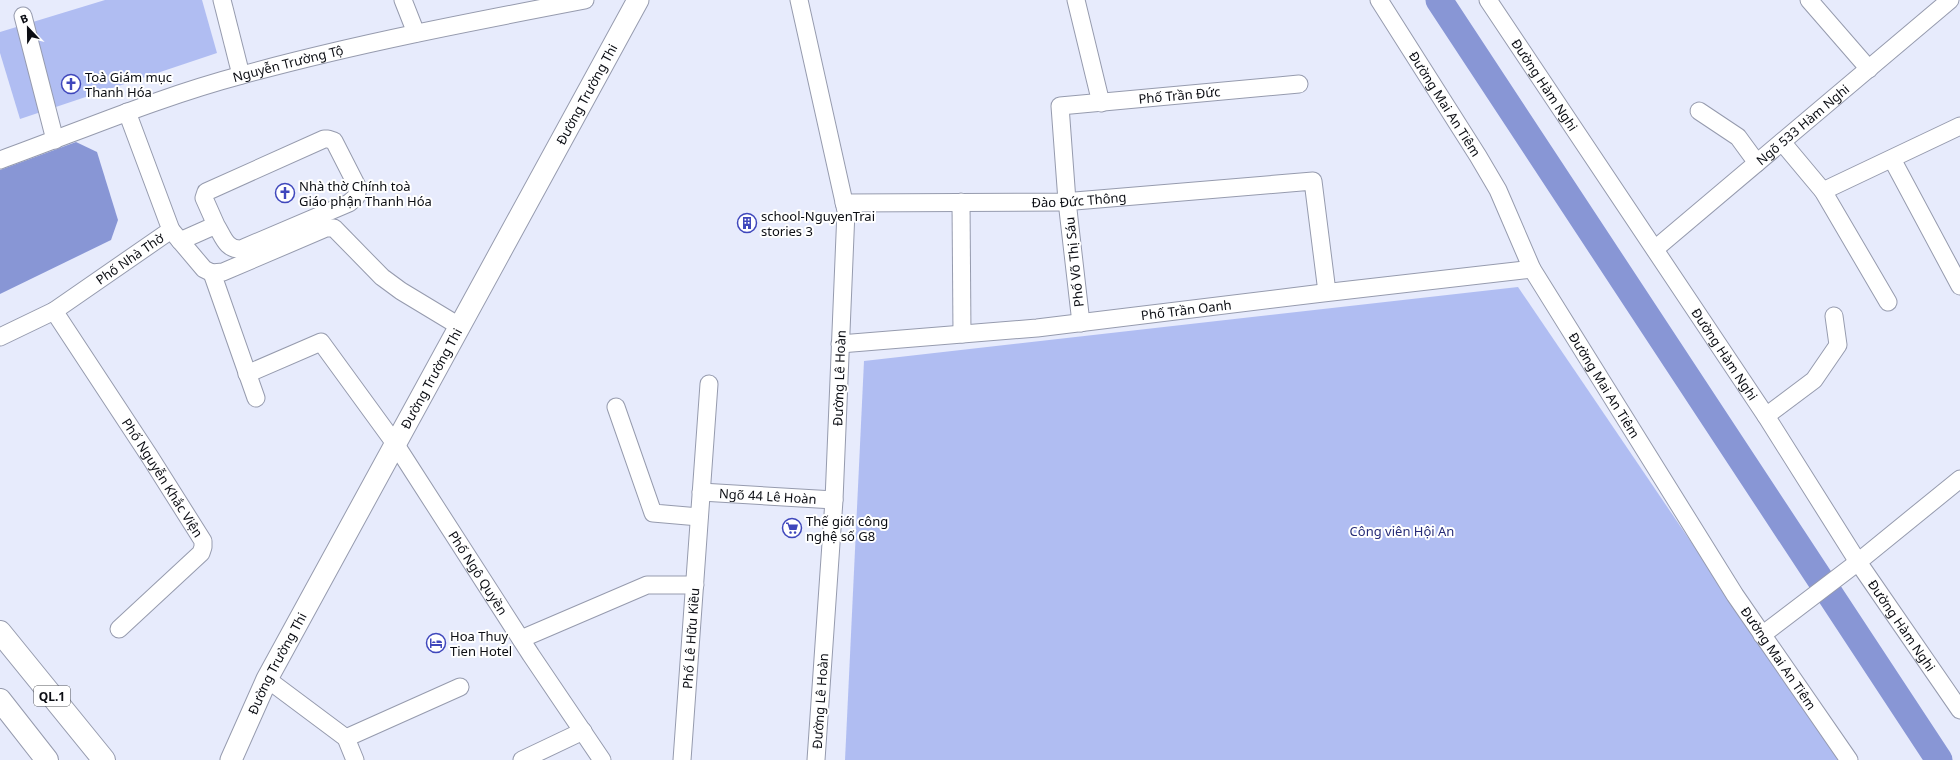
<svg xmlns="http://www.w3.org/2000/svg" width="1960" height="760" viewBox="0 0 1960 760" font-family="'Noto Sans',sans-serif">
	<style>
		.green { fill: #b0bdf2 }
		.water { fill: #8896d5 }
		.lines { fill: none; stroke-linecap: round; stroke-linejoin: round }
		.river { stroke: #8896d5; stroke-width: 27 }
		.minor-casing { stroke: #969bae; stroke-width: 19 }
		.major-casing { stroke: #969bae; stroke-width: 23 }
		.highway-casing { stroke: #969bae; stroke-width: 24 }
		.minor { stroke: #fff; stroke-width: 17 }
		.major { stroke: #fff; stroke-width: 21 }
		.highway { stroke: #fff; stroke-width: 22 }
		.labels { text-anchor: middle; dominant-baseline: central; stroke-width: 4; stroke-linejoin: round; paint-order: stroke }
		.shield { fill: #fff; stroke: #54565a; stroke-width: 1 }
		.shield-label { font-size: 12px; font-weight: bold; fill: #0b0d13 }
		.street-label { font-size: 13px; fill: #0b0d13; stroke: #fff }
		.poi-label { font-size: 13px; fill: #0b0d13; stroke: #fff; text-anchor: start }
		.park-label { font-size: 13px; fill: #272d78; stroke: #fff }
	</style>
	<rect width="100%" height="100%" fill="#e7ebfc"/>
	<g class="green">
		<path d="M105,0H202L217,53L20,119L0,53V32Z"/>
		<path d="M1518,287L1839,760H845L864,361Z"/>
	</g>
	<path class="water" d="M76,142L97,152L118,220L111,240L0,294V170Z"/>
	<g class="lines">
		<path class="river" d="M1439,0L1939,760"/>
		<g class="minor-casing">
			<g id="minor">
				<path d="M222,0L241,75"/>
				<path d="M403,0L416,33"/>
				<path d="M799,0L846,211L834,500L816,760"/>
				<path d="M1076,0L1101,103"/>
				<path id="s1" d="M1379,0L1478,156L1498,190L1532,269L1735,595L1849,760"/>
				<path id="s2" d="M1488,0L1766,416L1858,562L1960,710"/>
				<path d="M1809,0L1869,69"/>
				<path d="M23,16L55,140"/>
				<path d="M1699,111L1738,137L1757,163"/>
				<path d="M1782,142L1823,191L1888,302"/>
				<path d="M1892,159L1960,286"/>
				<path id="s3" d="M0,160C80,131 159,97 242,75C355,44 470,22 585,0"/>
				<path d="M1823,191L1960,126"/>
				<path d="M961,202L962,334"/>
				<path id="s4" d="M844,203L1063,202L1313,181L1327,292"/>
				<path d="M171,230L204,269L212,273L223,272L326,228H334L382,277L401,291L459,326"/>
				<path d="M180,241L216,225C223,236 226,250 241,249L349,203L356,197L358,188L334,141L328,139H324L206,192L204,198L216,225"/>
				<path id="s5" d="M1655,249L1950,0"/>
				<path d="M212,273L256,398"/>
				<path id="s6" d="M54,311L150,457L203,541V547L201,553L119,629"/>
				<path id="s7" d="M1081,323L1067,201L1060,106L1299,84"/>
				<path id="s8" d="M0,337L54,311L171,230L127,112"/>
				<path id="s9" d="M840,344L1037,328L1323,293L1532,269"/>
				<path id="s10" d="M247,374L321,342L396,445L531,655L602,760"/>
				<path d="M616,407L653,513L699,517"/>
				<path d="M1766,416L1814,380L1838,345L1834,316"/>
				<path id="s11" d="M701,492L834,500"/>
				<path d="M1762,635L1858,562L1960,479"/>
				<path d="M521,639L647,585H695"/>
				<path d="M267,679L346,738L355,760"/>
				<path d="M346,738L460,687"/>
				<path d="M522,760L583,731"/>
				<path id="s12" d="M682,760L709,384"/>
			</g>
		</g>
		<g class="major-casing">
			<g id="major">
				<path id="s13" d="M231,760L267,679L638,0"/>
			</g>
		</g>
		<g class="highway-casing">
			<g id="highway">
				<path d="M0,632L104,760"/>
				<path d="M0,700L47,760"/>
			</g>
		</g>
		<use href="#minor" class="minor"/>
		<use href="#major" class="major"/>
		<use href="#highway" class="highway"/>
	</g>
	<defs>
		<g id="church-ring" transform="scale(1)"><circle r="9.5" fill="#fff" stroke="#3f47bc" stroke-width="1.5"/><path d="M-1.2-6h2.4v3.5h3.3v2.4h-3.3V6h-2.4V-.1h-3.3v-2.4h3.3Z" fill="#3f47bc"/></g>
		<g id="building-ring" transform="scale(1)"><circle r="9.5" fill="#fff" stroke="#3f47bc" stroke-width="1.5"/><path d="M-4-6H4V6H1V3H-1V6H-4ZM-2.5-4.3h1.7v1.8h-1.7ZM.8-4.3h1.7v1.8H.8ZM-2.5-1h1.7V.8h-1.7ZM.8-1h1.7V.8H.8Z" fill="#3f47bc"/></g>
		<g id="supermarket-ring" transform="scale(1)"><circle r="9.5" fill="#fff" stroke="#3f47bc" stroke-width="1.5"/><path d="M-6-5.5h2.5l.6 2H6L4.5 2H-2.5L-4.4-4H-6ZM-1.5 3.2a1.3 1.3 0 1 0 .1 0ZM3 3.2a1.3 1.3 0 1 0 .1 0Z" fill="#3f47bc"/></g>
		<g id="hotel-ring" transform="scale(1)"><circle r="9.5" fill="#fff" stroke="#3f47bc" stroke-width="1.5"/><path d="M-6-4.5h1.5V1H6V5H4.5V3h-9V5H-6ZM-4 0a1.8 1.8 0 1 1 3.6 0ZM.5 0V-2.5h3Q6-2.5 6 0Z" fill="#3f47bc"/></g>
	</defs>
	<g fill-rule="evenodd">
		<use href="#church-ring" x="71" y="84"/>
		<use href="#church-ring" x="285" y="193"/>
		<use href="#building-ring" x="747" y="223"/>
		<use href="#supermarket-ring" x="792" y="528"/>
		<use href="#hotel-ring" x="436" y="643"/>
	</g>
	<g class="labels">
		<rect class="shield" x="34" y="686" width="36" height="20" rx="3"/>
		<g class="shield-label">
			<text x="52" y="696">QL.1</text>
		</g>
		<g class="street-label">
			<text stroke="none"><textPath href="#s3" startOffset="304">Nguyễn Trường Tộ</textPath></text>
			<text stroke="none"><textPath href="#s2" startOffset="102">Đường Hàm Nghi</textPath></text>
			<text stroke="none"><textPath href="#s13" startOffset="755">Đường Trường Thi</textPath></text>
			<text stroke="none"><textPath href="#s7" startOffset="338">Phố Trần Đức</textPath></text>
			<text stroke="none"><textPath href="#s1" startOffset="123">Đường Mai An Tiêm</textPath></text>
			<text stroke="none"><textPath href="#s5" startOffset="193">Ngõ 533 Hàm Nghi</textPath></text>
			<text stroke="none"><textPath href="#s4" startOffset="235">Đào Đức Thông</textPath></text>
			<text stroke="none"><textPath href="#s8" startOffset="152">Phố Nhà Thờ</textPath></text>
			<text transform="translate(1074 262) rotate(-96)">Phố Võ Thị Sáu</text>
			<text stroke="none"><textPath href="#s9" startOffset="348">Phố Trần Oanh</textPath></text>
			<text stroke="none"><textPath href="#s2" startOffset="426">Đường Hàm Nghi</textPath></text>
			<text stroke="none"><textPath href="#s13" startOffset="431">Đường Trường Thi</textPath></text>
			<text transform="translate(839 378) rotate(-88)">Đường Lê Hoàn</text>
			<text stroke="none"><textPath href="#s1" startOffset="447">Đường Mai An Tiêm</textPath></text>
			<text stroke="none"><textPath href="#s6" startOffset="199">Phố Nguyễn Khắc Viện</textPath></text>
			<text stroke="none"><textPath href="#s11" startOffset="67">Ngõ 44 Lê Hoàn</textPath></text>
			<text stroke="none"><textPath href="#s10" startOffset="360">Phố Ngô Quyền</textPath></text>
			<text stroke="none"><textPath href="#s2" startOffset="750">Đường Hàm Nghi</textPath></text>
			<text stroke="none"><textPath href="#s12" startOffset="122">Phố Lê Hữu Kiều</textPath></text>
			<text stroke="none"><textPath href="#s1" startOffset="771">Đường Mai An Tiêm</textPath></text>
			<text stroke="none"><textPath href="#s13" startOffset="107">Đường Trường Thi</textPath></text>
			<text transform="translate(820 701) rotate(-86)">Đường Lê Hoàn</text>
		</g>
		<g class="poi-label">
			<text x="85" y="77">Toà Giám mục<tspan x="85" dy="15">Thanh Hóa</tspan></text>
			<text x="299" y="186">Nhà thờ Chính toà<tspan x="299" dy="15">Giáo phận Thanh Hóa</tspan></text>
			<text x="761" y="216">school-NguyenTrai<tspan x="761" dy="15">stories 3</tspan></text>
			<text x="806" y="521">Thế giới công<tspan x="806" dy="15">nghệ số G8</tspan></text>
			<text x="450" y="636">Hoa Thuy<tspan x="450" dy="15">Tien Hotel</tspan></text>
		</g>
		<g class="park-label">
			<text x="1402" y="531">Công viên Hội An</text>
		</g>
	</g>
	<g transform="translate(28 28) rotate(338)" stroke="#ffffff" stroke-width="3" paint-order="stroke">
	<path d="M0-3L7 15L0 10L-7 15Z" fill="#0b0d13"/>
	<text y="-6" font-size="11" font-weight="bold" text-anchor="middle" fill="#0b0d13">B</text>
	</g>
</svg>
